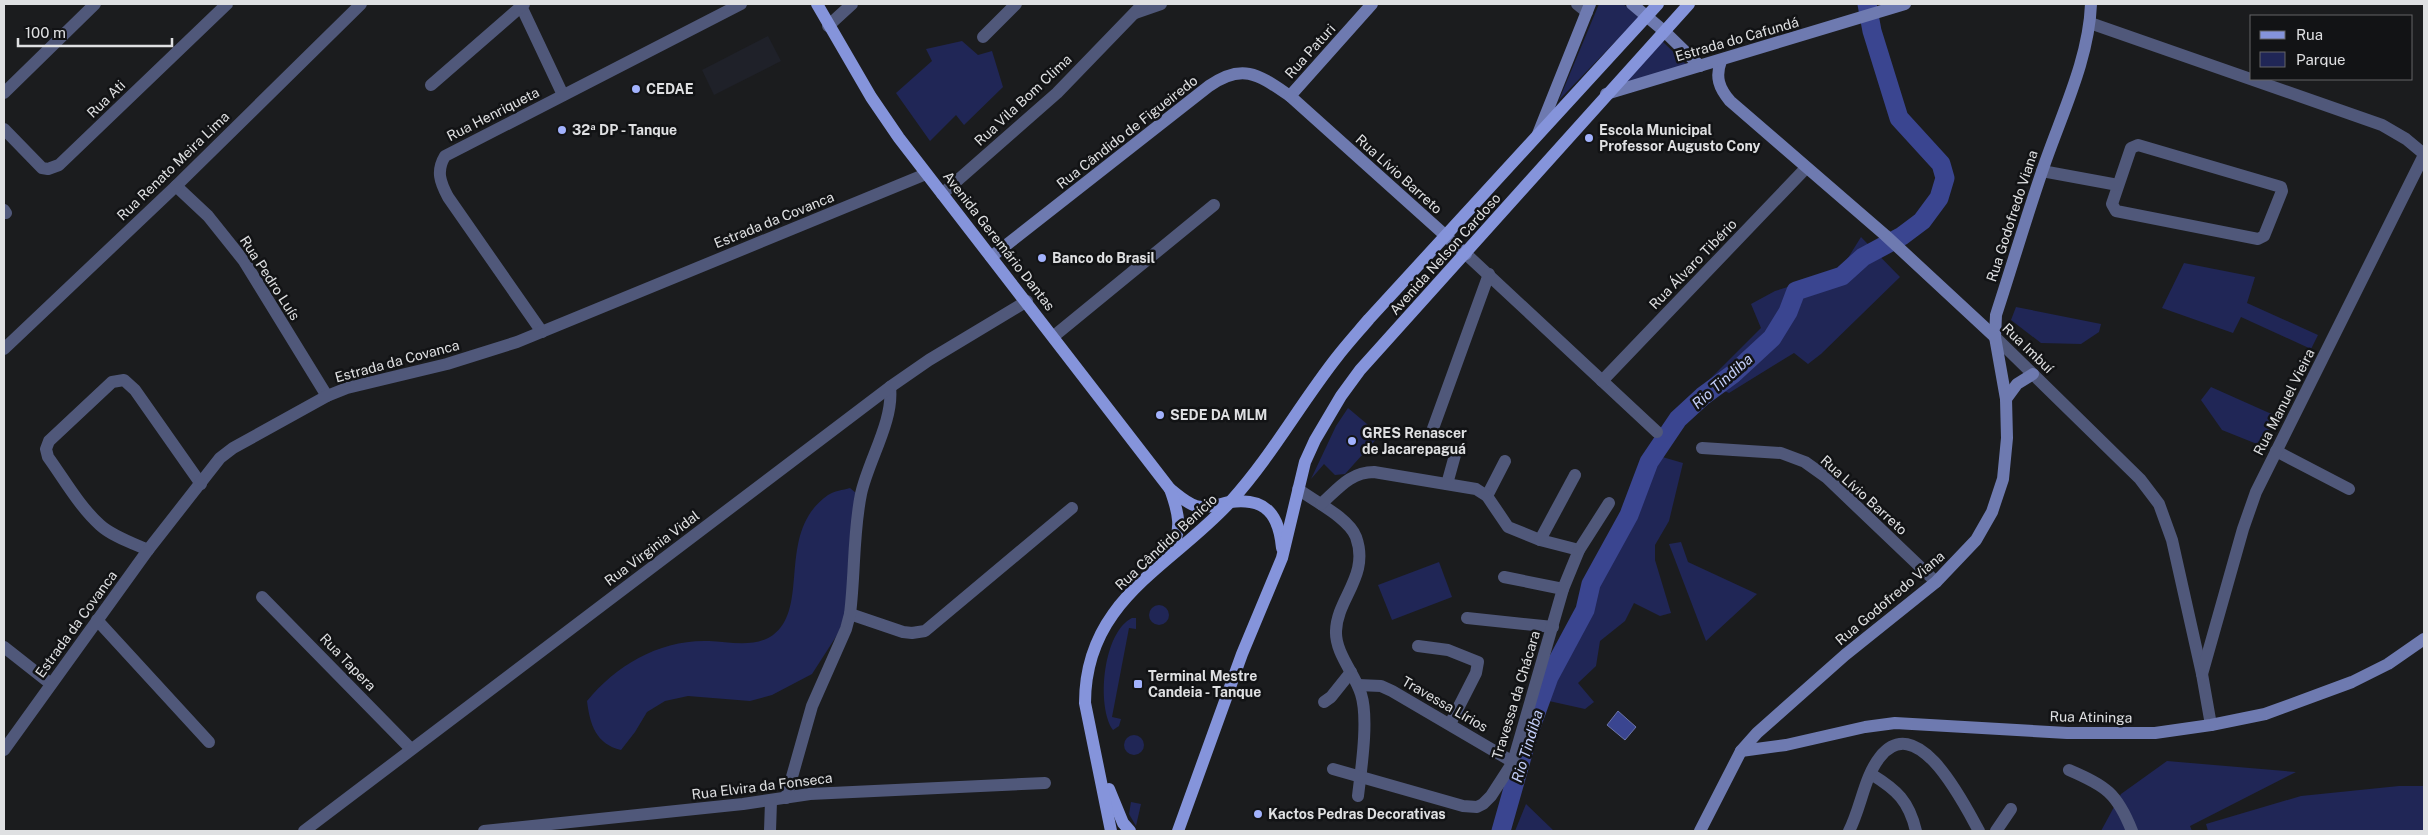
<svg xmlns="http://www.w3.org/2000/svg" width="2428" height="835" viewBox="0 0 2428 835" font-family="'Public Sans',sans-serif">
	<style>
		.built { fill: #1f2129 }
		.green { fill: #202656 }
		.water { fill: #3a4590; stroke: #6c74a9 }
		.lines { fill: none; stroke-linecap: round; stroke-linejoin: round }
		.river { stroke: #3a4590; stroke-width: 19 }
		.street { stroke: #50587a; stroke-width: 12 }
		.secondary { stroke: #6e7ab0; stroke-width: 12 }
		.primary { stroke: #8594db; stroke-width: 12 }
		.poi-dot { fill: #a2b2fd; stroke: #121315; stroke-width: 2 }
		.labels { text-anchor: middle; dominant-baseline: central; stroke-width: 5; stroke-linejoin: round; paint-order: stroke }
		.street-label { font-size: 14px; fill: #dfe0e2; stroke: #121315 }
		.poi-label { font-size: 14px; font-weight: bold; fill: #dfe0e2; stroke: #121315; text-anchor: start }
		.water-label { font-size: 15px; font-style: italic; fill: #c3cef9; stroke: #121315 }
	</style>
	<rect width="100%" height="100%" fill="#1b1c1e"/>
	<path class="built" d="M768,36L781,61L714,95L702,70Z"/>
	<g class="green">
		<path d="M1599,4H1623L1639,17L1559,100Z"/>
		<path d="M962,41L978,55L992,51L1003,87L964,125L956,115L930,141L896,93L932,61L926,49Z"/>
		<path d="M1662,41L1689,67L1617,88Z"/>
		<path d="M1861,237L1900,277L1821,354L1808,364L1794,353L1729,393L1706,383L1761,328L1751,304L1775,291L1820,277L1843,266Z"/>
		<path d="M2184,263L2255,277L2247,303L2318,335L2311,349L2241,317L2233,333L2162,308Z"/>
		<path d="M2016,307L2101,324L2099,332L2081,344L2041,343L2011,320Z"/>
		<path d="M2211,387L2276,416L2262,446L2222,430L2201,400Z"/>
		<path d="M1348,408L1380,435L1345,474L1335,475L1324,464L1311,479L1336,426Z"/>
		<path d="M1659,456L1683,463L1669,521L1655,545V560L1671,613L1660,616L1634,603L1625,621L1600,641L1596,666L1578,683L1594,702L1585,709L1549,701L1610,553L1633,515L1650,468Z"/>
		<path d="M850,488L856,493L847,608L839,632L812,674L772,695L750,701L688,696L665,701L647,712L635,732L621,750C596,744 590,725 587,701C616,665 661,639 709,641C729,642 755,648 773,635C811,607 775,532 828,495C834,491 843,490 850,488Z"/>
		<path d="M1681,542L1688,562L1757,594L1706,641L1669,544Z"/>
		<path d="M1439,562L1452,597L1392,620L1378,585Z"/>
		<circle cx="1159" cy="615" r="10"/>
		<path d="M1132,618H1136V629L1129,628L1112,717L1121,719L1119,726L1113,730C1096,706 1103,632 1132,618Z"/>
		<circle cx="1134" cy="745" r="10"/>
		<path d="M2167,761L2296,772L2190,826L2192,831H2101L2121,794Z"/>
		<path d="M2399,786H2424V831H2208L2206,824L2301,796Z"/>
		<path d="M1131,802L1141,804L1136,826L1129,814Z"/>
		<path d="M1526,804L1554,831H1515Z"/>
	</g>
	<path class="water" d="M1618,711L1636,727L1625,740L1607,725Z"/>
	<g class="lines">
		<path class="river" d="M1501,831L1529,732L1549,677L1585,610L1591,584L1629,515L1649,462L1678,419L1703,396L1733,374L1772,338L1788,312L1796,291L1842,276L1863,257L1902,236L1922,221L1939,198L1945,178L1941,164L1899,118L1872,31L1867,4"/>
		<g class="street">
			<path d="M1577,4L1587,12"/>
			<path d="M521,6L563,95"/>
			<path d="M1135,13L1161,4"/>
			<path d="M2090,23L2382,125L2406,139L2424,154"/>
			<path d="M828,26L852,4"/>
			<path d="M983,37L1016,4"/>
			<path d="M431,85L524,4"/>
			<path d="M4,93L95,4"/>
			<path d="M4,129L42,168L48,169L59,165L227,4"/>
			<path d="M2138,145L2281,187L2282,191L2264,236L2258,239L2116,211L2112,204L2131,148Z"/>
			<path d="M2042,171L2118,185"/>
			<path d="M176,186L208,216L244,261L327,396"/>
			<path d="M942,194L1057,93L1143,4"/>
			<path d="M4,210L6,213"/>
			<path d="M1466,254L1657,432"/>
			<path d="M542,332L448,197C440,182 436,171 445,156L741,4"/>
			<path d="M1054,336L1214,205"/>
			<path d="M1995,337L2140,479L2159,504L2172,540L2202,674L2211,725"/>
			<path d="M4,349L176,186L361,4"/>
			<path d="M1602,381L1806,168"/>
			<path d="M1431,434L1489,274"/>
			<path d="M1702,448L1781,453L1805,462L1826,477L1936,582"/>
			<path d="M2276,451L2349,489"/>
			<path d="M1447,484L1455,455"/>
			<path d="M1298,489C1314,501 1349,518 1356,537C1370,576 1337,598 1336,631C1335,653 1355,674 1361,694C1369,719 1361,770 1358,796"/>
			<path d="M1487,496L1505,461"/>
			<path d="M1321,504C1338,489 1350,472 1374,472L1476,489L1487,496L1508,527L1540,540L1579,550"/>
			<path d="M1540,540L1575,475"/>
			<path d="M148,550C132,543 112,536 100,525C79,506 64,479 48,457L46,449L49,441L112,382L124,380L135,390L201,484"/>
			<path d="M1504,577L1563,589"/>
			<path d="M262,597L411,749"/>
			<path d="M850,614L903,632L912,633L925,631L1072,508"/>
			<path d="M1467,618L1553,627"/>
			<path d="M97,620L209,742"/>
			<path d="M1418,646L1448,650L1478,662L1476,673L1450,724"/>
			<path d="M4,647L51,684"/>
			<path d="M2202,674L2243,529L2256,492L2424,155"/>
			<path d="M1358,685L1381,686L1392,691L1513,762"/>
			<path d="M1324,702L1331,697L1351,672"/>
			<path d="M4,750L148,550L220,458L233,448L327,396L347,388L447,364L517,342L926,174"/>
			<path d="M1333,769L1463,806L1477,807L1483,804L1491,796L1513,762L1563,589L1579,550L1609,503"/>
			<path d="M2069,770C2106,786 2117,793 2132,831"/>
			<path d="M1871,774C1897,790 1909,801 1916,831"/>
			<path d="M786,798L812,706L846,629L850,614C855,574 853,533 861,494C868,461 894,421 890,387"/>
			<path d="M304,831L890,387L929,360L1027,301"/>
			<path d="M484,831L743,804L810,794L1045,783"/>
			<path d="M770,831L771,801"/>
			<path d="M1849,831C1861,808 1864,777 1880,757C1918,709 1965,806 1979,831"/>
			<path d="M1996,831L2011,809"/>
		</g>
		<g class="secondary">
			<path d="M1632,4L1664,31L1700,66"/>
			<path d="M1721,61C1715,77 1719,88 1730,101L1885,235L1995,337"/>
			<path d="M1606,94L1905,4"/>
			<path d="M1290,96L1372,4"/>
			<path d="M1538,134L1590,4"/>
			<path d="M991,257L1209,86C1243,62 1259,75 1290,96L1466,254"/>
			<path d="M2006,399L2017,384L2033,374"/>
			<path d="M1741,751L1786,745L1865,727L1895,723L2067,733H2155L2211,725L2265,714L2352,682L2388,664L2424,639"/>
			<path d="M1700,831L1741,751L1757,733L1845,655L1936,582L1976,540L1992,512L2003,479L2007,438L2006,399L1995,337L1996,315C2013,263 2028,211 2046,160C2064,109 2089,57 2091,4"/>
		</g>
		<g class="primary">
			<path d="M817,4L871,97L899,138L1170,489C1178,495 1186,503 1196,506C1207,509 1219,504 1230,502C1266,497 1279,515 1282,548"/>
			<path d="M1169,552C1184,531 1178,511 1170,489"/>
			<path d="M1109,789L1123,823L1130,831"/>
			<path d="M1111,831L1085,703C1085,599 1171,567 1231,501C1271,457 1300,404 1337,357C1347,344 1358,332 1369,319L1658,4"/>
			<path d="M1178,831L1242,654L1282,558L1305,462L1315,440L1341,396L1360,370L1689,4"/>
		</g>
	</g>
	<g class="poi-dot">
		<circle cx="636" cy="89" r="5"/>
		<circle cx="562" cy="130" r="5"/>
		<circle cx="1589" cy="138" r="5"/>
		<circle cx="1042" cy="258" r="5"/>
		<circle cx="1160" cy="415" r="5"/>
		<circle cx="1352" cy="441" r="5"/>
		<rect x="1133" y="679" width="10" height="10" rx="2.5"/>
		<circle cx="1258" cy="814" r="5"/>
	</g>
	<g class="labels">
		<g class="street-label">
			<text transform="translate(1737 39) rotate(-16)">Estrada do Cafundá</text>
			<text transform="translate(1310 51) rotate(-48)">Rua Paturi</text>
			<text transform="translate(106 99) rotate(-44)">Rua Ati</text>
			<text transform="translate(1023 100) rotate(-43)">Rua Vila Bom Clima</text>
			<text transform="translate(493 114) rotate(-27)">Rua Henriqueta</text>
			<text transform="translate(1127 132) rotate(-38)">Rua Cândido de Figueiredo</text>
			<text transform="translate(173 166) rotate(-44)">Rua Renato Meira Lima</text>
			<text transform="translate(1399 174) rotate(42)">Rua Lívio Barreto</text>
			<text transform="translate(2012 216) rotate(-72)">Rua Godofredo Viana</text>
			<text transform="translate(774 220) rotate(-22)">Estrada da Covanca</text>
			<text transform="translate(999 241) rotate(52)">Avenida Geremário Dantas</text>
			<text transform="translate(1445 254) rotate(-48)">Avenida Nelson Cardoso</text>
			<text transform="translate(1693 264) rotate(-46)">Rua Álvaro Tibério</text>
			<text transform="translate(270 278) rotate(57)">Rua Pedro Luís</text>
			<text transform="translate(2028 348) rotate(44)">Rua Imbuí</text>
			<text transform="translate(397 361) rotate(-15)">Estrada da Covanca</text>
			<text transform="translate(2284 402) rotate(-63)">Rua Manuel Vieira</text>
			<text transform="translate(1864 495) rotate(42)">Rua Lívio Barreto</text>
			<text transform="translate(1166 542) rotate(-43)">Rua Cândido Benício</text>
			<text transform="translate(652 548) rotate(-37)">Rua Virginia Vidal</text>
			<text transform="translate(1890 598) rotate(-40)">Rua Godofredo Viana</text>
			<text transform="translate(76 624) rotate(-54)">Estrada da Covanca</text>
			<text transform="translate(348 662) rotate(46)">Rua Tapera</text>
			<text transform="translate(1516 695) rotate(-73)">Travessa da Chácara</text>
			<text transform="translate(1445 704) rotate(30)">Travessa Lírios</text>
			<text transform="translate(2091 717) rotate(1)">Rua Atininga</text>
			<text transform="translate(762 786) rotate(-7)">Rua Elvira da Fonseca</text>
		</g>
		<g class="poi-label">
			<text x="646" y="89">CEDAE</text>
			<text x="572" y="130">32ª DP - Tanque</text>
			<text x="1599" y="130">Escola Municipal<tspan x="1599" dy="16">Professor Augusto Cony</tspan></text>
			<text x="1052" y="258">Banco do Brasil</text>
			<text x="1170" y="415">SEDE DA MLM</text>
			<text x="1362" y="433">GRES Renascer<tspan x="1362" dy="16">de Jacarepaguá</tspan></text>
			<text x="1148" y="676">Terminal Mestre<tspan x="1148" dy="16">Candeia - Tanque</tspan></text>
			<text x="1268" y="814">Kactos Pedras Decorativas</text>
		</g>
		<g class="water-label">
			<text transform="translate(1722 381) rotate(-41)">Rio Tindiba</text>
			<text transform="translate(1527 746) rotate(-73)">Rio Tindiba</text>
		</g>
	</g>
	<rect width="2428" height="835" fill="none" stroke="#dfe0e2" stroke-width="10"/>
	<rect x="2250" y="15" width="162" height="65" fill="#121315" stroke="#646567"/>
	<rect x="2260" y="31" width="25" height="8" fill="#8594db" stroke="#646567"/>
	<text x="2296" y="40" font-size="15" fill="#dfe0e2">Rua</text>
	<rect x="2260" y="52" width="25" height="15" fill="#202656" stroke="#646567"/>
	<text x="2296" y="65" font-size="15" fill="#dfe0e2">Parque</text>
	<path d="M18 38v8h154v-8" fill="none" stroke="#dfe0e2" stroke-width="2.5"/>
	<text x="25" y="38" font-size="15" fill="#dfe0e2" stroke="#121315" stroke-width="4" paint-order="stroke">100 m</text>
</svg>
